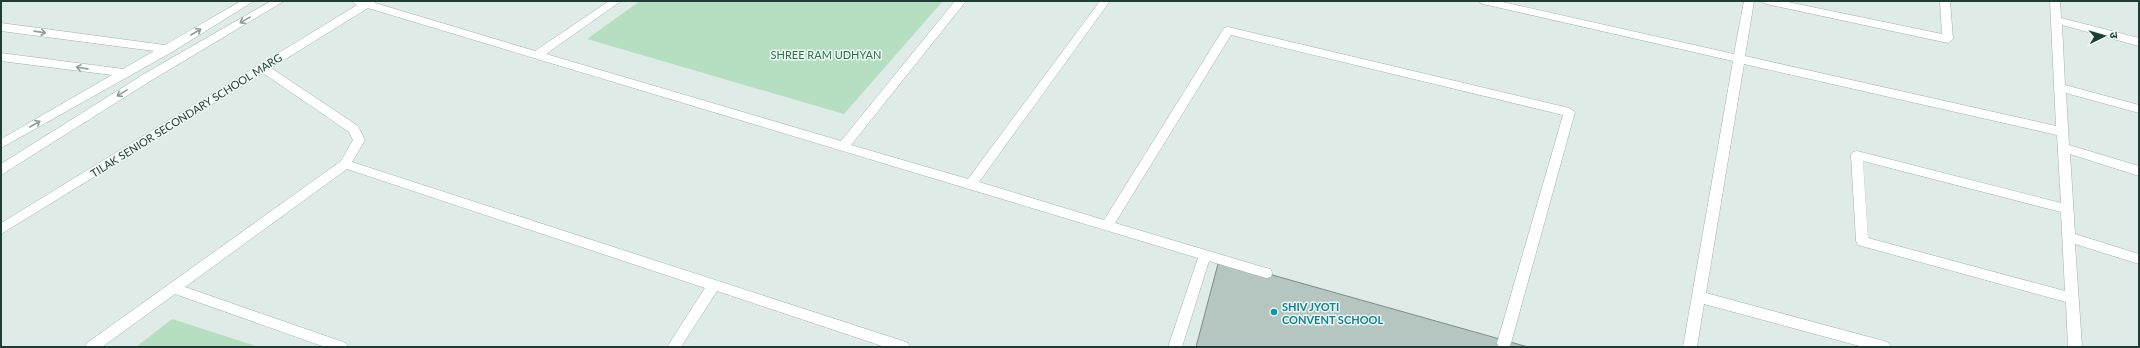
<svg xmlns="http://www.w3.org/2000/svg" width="2140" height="348" viewBox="0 0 2140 348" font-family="Lato,'Noto Sans Devanagari',sans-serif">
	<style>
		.green { fill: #b6dec1 }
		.building { fill: #b4c6bf; stroke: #7e8b86 }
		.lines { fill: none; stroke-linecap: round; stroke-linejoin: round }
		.minor-casing { stroke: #a2b3ad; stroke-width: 1 }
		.minor { fill: #fff; fill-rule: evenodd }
		.oneway { stroke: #8f9e9a }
		.culture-dot { fill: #0f9aa8; stroke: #eff8f4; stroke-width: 1.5 }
		.labels { text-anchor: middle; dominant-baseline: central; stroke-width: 3; stroke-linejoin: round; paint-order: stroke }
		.park-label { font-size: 11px; fill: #267646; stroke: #eff8f4 }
		.street-label { font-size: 11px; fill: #1f3c35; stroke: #eff8f4 }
		.culture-label { font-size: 11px; font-weight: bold; fill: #0d838f; stroke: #eff8f4; text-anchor: start }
	</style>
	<rect width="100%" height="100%" fill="#dfebe6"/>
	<g class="green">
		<path d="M640,1H943L844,114L587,39Z"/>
		<path d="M172,319L259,347H136Z"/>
	</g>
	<path class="building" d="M1219,260L1528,347H1196Z"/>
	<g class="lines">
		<g class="minor-casing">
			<g id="minor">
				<path d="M241,1H254L172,52L1,148V139L112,75L1,61V53L123,69L154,51L1,31V23L165,45Z"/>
				<path d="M271,1H284L152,80L1,175V164L144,74Z"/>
				<path d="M351,1H375V3L535,51L609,1H621L546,54L841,141L955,1H966L851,145L968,179L1100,1H1110L979,182L1104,220L1224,28L1228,27L1569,108L1575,112L1511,343L1509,347H1499L1497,343L1563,115L1231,35L1115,223L1266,268L1271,269L1272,273L1271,277L1266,278L1209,261L1182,347H1168L1198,258L368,8L271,68L358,126L365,140L352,162L903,341L908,343L910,347H885L717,291L681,347H667L705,288L347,169L185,287L346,343L348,347H325L175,294L102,347H85L87,343L341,161L353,140L349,132L263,73L1,234V223L357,5Z"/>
				<path d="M1478,1H1498L1734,54L1744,1H1754L1745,56L2056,126L2050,1H2060L2061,18L2139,38V46L2062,25L2065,85L2139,105V113L2066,93L2069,145L2139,166V176L2070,154L2075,234L2139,254V264L2075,244L2082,347H2068L2066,302L1858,245L1856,241L1851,155L1853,152L1857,151L2061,203L2057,135L1744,64L1706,293L1884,341L1889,343L1891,347H1863L1704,304L1697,347H1683L1733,61L1483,4ZM1863,161L2061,212L2065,291L1868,238Z"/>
				<path d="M1761,1H1783L1942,34L1940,1H1950L1953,39L1948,43L1766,4Z"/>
			</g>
		</g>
		<use href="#minor" class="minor"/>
	</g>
	<defs><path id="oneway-shaft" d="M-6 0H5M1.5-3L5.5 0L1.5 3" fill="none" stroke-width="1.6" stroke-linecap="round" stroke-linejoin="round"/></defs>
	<g class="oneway">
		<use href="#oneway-shaft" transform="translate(245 20) rotate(151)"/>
		<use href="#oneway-shaft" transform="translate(40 32) rotate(8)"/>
		<use href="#oneway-shaft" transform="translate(196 32) rotate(-30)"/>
		<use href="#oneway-shaft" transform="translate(82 68) rotate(-172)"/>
		<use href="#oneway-shaft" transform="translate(122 93) rotate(148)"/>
		<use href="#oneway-shaft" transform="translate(35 124) rotate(-30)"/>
	</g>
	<circle class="culture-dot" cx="1274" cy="312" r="4"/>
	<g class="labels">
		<g class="park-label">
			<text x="826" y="54">SHREE RAM UDHYAN</text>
		</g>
		<g class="street-label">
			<text transform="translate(186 115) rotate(-32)">TILAK SENIOR SECONDARY SCHOOL MARG</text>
		</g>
		<g class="culture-label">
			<text x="1282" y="306">SHIV JYOTI<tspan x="1282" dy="13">CONVENT SCHOOL</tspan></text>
		</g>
	</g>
	<rect width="2140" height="348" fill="none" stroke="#1f3c35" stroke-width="4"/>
	<g transform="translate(2104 36) rotate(85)" stroke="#eff8f4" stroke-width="3" paint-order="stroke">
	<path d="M0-3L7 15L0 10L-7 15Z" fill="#1f3c35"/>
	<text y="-6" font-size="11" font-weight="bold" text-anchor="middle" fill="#1f3c35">उ</text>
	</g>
</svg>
